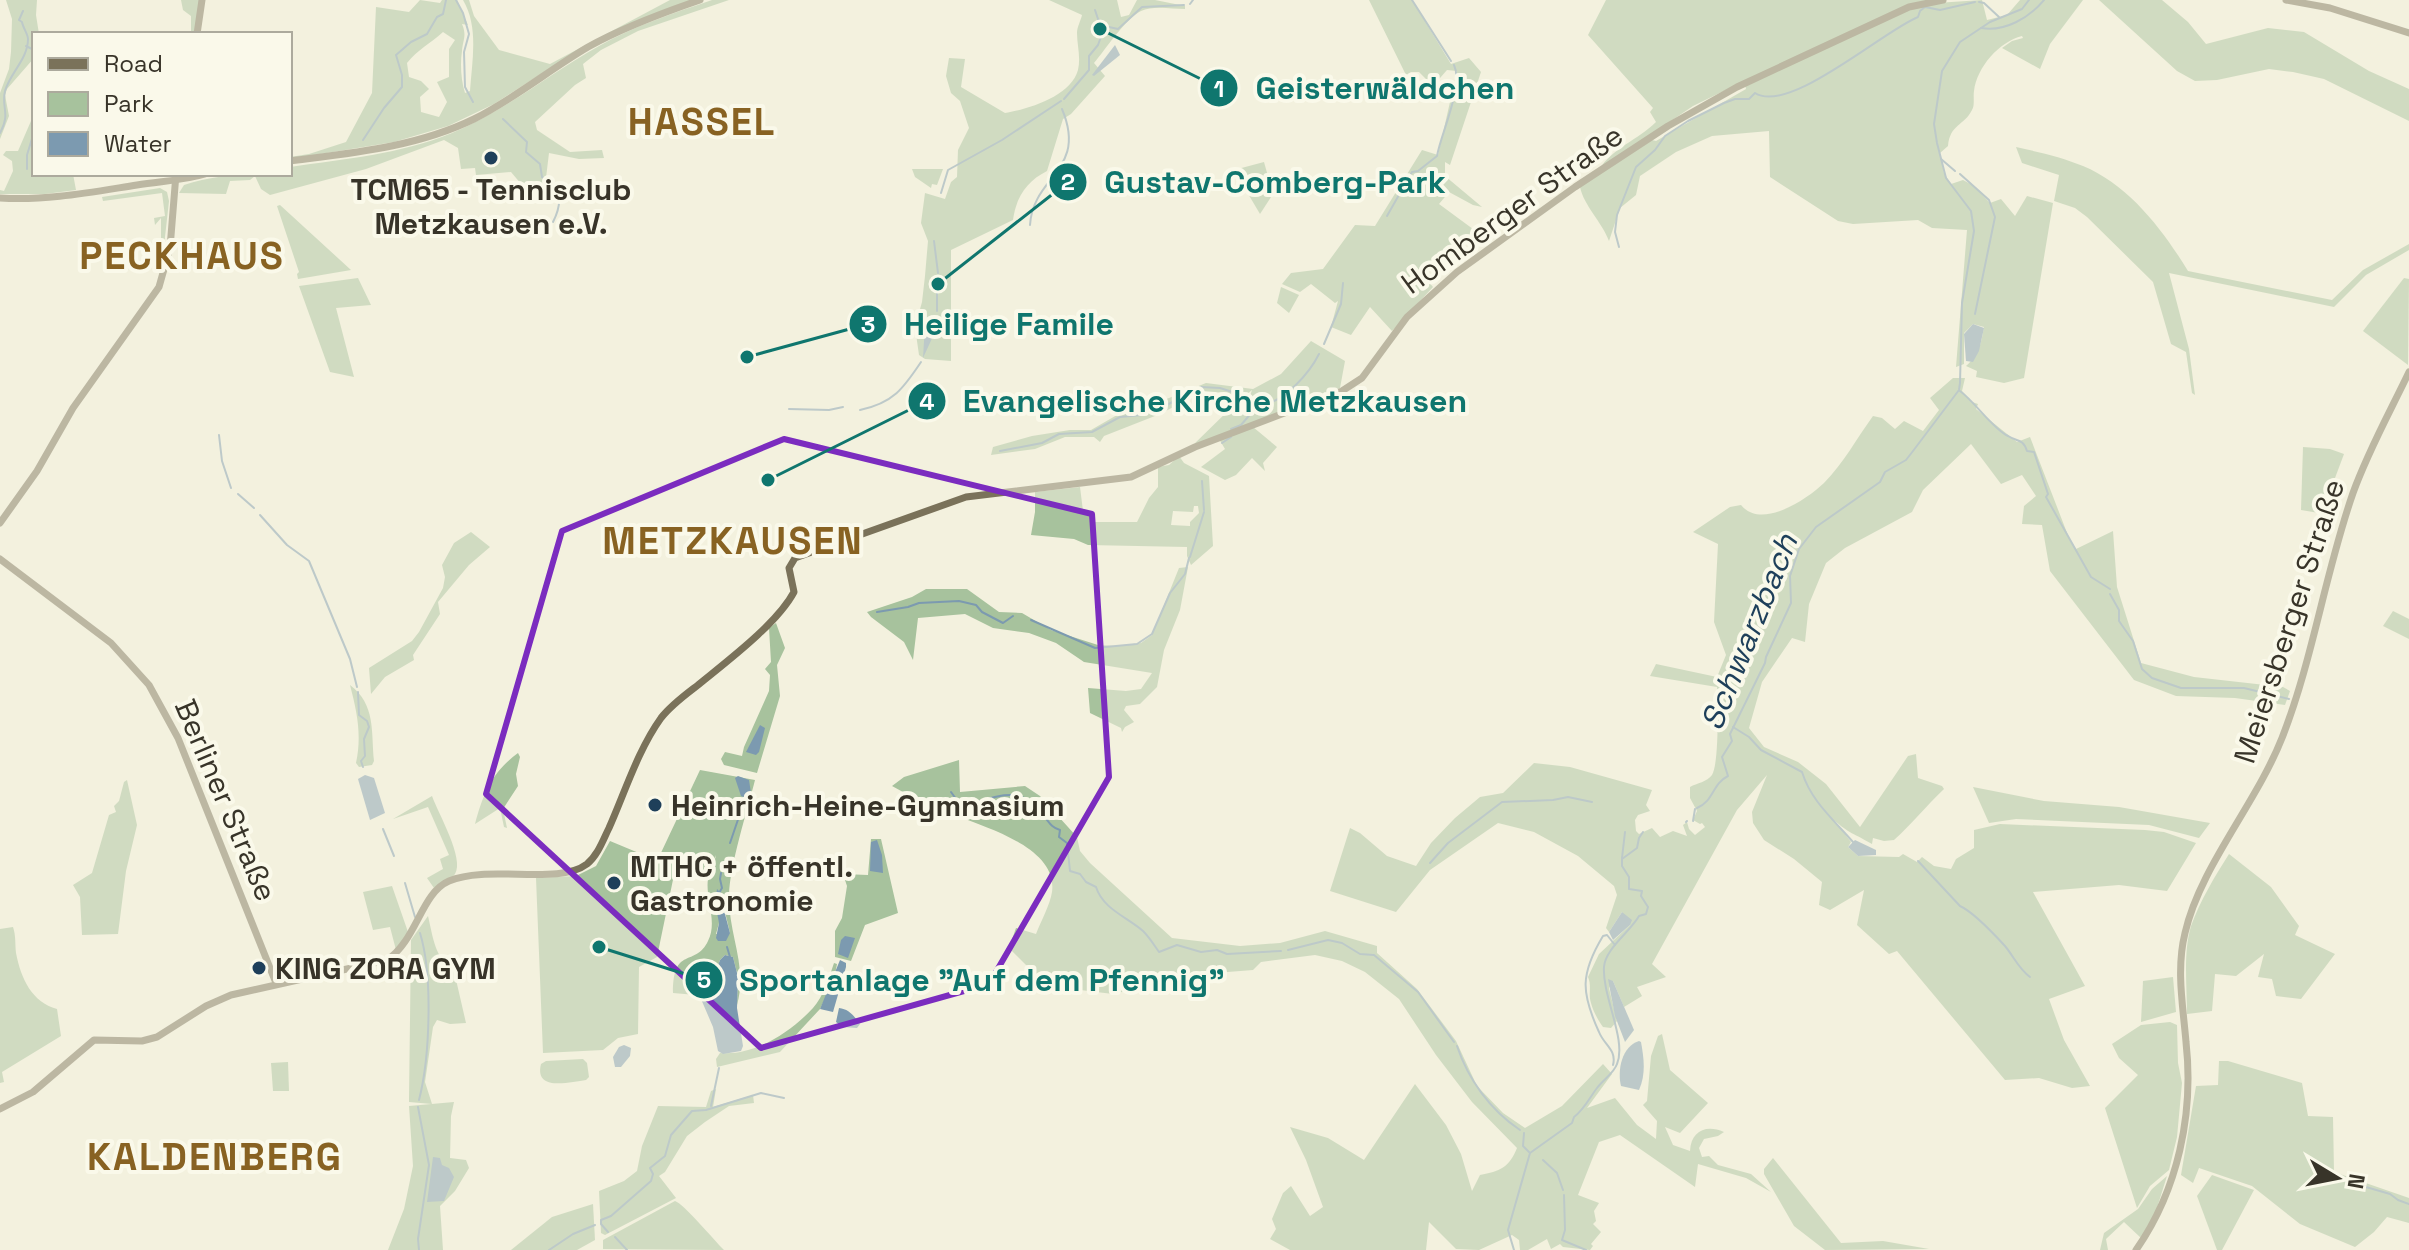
<svg xmlns="http://www.w3.org/2000/svg" width="2409" height="1250" viewBox="0 0 2409 1250" font-family="'Space Grotesk',sans-serif">
	<style>
		.green { fill: #a7c29d; fill-rule: evenodd }
		.water { fill: #7c9ab0 }
		.lines { fill: none; stroke-linecap: round; stroke-linejoin: round }
		.stream { stroke: #7c9ab0; stroke-width: 2 }
		.major { stroke: #7a725a; stroke-width: 7 }
		.marked { fill: none; stroke: #7b2cbf; stroke-width: 6; stroke-linejoin: round }
		.poi-dot { fill: #1e3f5a; stroke: #faf9ea; stroke-width: 3 }
		.labels { text-anchor: middle; dominant-baseline: central; stroke-width: 8; stroke-linejoin: round; paint-order: stroke }
		.poi-label { font-size: 30px; font-weight: bold; fill: #383429; stroke: #faf9ea; text-anchor: start }
		.street-label { font-size: 30px; fill: #383429; stroke: #faf9ea }
		.water-label { font-size: 32px; font-style: italic; fill: #1e3f5a; stroke: #faf9ea }
		.district-label { font-size: 38px; font-weight: bold; letter-spacing: 2px; fill: #886222; stroke: #faf9ea }
		.leader { fill: none; stroke: #0f766e; stroke-width: 3 }
		.callout-dot { fill: #0f766e; stroke: #faf9ea; stroke-width: 3 }
		.mark-label { font-size: 24px; text-anchor: middle; font-weight: bold; fill: #fff }
		.callout-label { font-size: 32px; text-anchor: middle; font-weight: bold; fill: #0f766e; stroke: #faf9ea; stroke-width: 8; stroke-linejoin: round; paint-order: stroke }
	</style>
	<rect width="100%" height="100%" fill="#f3f1de"/>
	<g class="green">
		<path d="M6,0H37L36,15L39,34H34V58L7,89L5,95L9,116L0,139V93L9,69L11,52L12,19Z"/>
		<path d="M181,0H200L194,34H191V16L183,10Z"/>
		<path d="M420,0L440,3L442,0H457L468,25L462,24C467,36 463,39 462,51C460,64 461,80 465,93L470,91C472,61 479,27 463,0H469L474,16L499,50L550,64L670,0H691L575,52L494,104L448,126L394,142L290,159V157L309,154L346,142L372,93L376,7L409,12ZM443,32L455,40L449,49V77L437,82L447,102L439,117L421,112L420,97L429,89L421,81L409,77L407,63C417,50 431,43 443,32Z"/>
		<path d="M712,0H729L638,31L601,50L583,64L586,78L575,85L535,122L537,130L570,152L602,150L604,158L579,159L549,153L545,186L536,184L527,191L511,172L476,175L475,168L461,169L458,148L444,140L366,169L270,195L261,189L255,176L250,180L230,181L226,194L179,193L184,185C219,173 254,174 290,174V167C344,159 401,154 452,133C505,111 549,74 599,46C634,26 674,13 712,0Z"/>
		<path d="M1049,0H1117L1121,17L1129,15L1137,0H1155L1185,6V9C1172,9 1153,5 1141,11C1125,19 1106,49 1094,63L1105,76L1071,114L1063,119L1047,171C1027,181 1016,197 1013,220L951,250V361L925,359L919,355L915,327L922,302L925,276L928,241L921,223L925,193L945,199L951,182L957,177L958,150L969,128L960,101L951,93L946,76L949,58L965,59L961,87L1005,113C1029,109 1071,96 1078,70C1081,57 1077,45 1077,33C1077,27 1081,20 1082,15Z"/>
		<path d="M1369,0H1412L1451,64L1469,58L1481,72L1450,165L1445,162V176L1482,207L1473,205L1449,192L1439,204L1477,232L1420,272L1433,287L1392,331L1370,307L1351,335L1331,327L1338,301L1335,303L1311,284L1300,292L1282,284L1291,273L1323,269L1355,225L1375,226L1422,150L1438,155L1457,71L1447,70L1433,86L1419,72H1411L1406,75Z"/>
		<path d="M1606,0H1938L1936,3L1982,0L1987,20L2007,15L2020,0H2083L2050,44L2040,69L2002,48L2012,41L2023,38L2022,36C1999,42 1977,67 1974,91C1973,97 1975,105 1972,110C1964,126 1950,124 1948,146L1940,153L1944,173L1951,184L1963,180L1974,186L1990,203L2001,199L2015,216L2027,196L2053,203L2024,378L2004,383L1976,377L1977,371L1966,366C1979,355 1981,344 1984,327L1973,324L1964,333V364L1956,367L1967,230L1932,228L1918,220L1853,224L1838,221L1770,177L1769,131L1712,136L1676,152L1640,176L1636,195L1620,208L1609,241C1602,222 1584,206 1580,187L1652,140L1656,141L1746,89L1744,81L1693,106L1599,170C1612,148 1638,140 1656,122L1650,112L1653,108L1588,35Z"/>
		<path d="M2099,0H2162L2188,22L2206,44L2268,28L2304,32L2369,71L2409,89V121L2324,79L2293,72L2269,69L2217,80L2195,81L2177,71Z"/>
		<path d="M34,114V174H73L76,190L45,194H0V190L4,191L13,171L12,161L3,155L6,151H18Z"/>
		<path d="M2016,147C2038,152 2062,157 2083,166C2129,185 2163,230 2188,271L2332,300L2363,270L2409,244V250L2366,275L2334,307L2169,273L2189,349L2195,395L2192,393L2186,352L2171,344L2153,282L2087,217L2075,208L2054,201L2059,175L2022,163Z"/>
		<path d="M1264,162L1273,194L1260,214L1234,170Z"/>
		<path d="M912,169H943L937,185L932,184L931,188L915,177Z"/>
		<path d="M160,188L167,192L169,201L162,264L156,260L161,249V218L155,225L154,218L165,216L162,193L103,201L102,197Z"/>
		<path d="M280,205L351,270L298,279L297,274L299,272L277,206Z"/>
		<path d="M358,278L371,305L336,308L354,377L330,372L299,286Z"/>
		<path d="M2404,278L2409,279L2408,365L2363,331Z"/>
		<path d="M1281,287L1299,295L1289,313L1277,303Z"/>
		<path d="M1311,341L1345,361L1340,388L1190,448L1234,405H1247L1252,390L1239,401L1226,393L1204,391L1160,414L1104,436L1100,442L1094,437H1065L1035,449L991,455L993,447L1032,436L1070,430H1091L1117,415L1132,413L1206,383L1253,389L1281,374Z"/>
		<path d="M1953,378H1965L1962,391L1972,402L1978,404L1976,409L2017,442L2030,437L2069,538L2076,549L2113,531L2117,587L2141,663L2194,677L2283,687L2290,691L2285,705L2235,698L2176,696L2134,680L2050,571L2042,525L2022,524L2024,506L2036,496L2022,475L2001,484L1971,444L1923,490L1912,512L1845,548L1826,563L1809,604L1805,642L1792,638L1762,682L1749,728L1764,747L1798,762L1826,784L1860,827L1908,756L1916,754L1918,778L1942,786L1944,789C1926,806 1911,825 1894,840L1884,841L1873,838L1872,844C1855,834 1848,833 1834,820L1851,842L1848,847L1858,856L1899,857L1903,854L1917,862L1922,857L1934,866L1951,869L1956,859L1974,848V830L2000,824L2145,830L2164,832L2196,843L2167,891L2119,885L2033,892L2085,986L2049,999L2064,1040L2090,1086L2072,1088L2039,1078L2005,1080L1897,951L1889,954L1857,925L1864,890L1830,910L1819,905L1822,882L1794,859L1764,840L1753,823L1752,812L1767,775L1737,810L1652,964L1666,977L1637,987L1642,996L1624,1007L1613,981L1609,988L1617,1021L1611,1028L1603,1027C1598,1020 1593,1011 1591,1003C1588,994 1592,986 1588,977L1599,954L1630,925L1622,912L1609,932L1606,928L1617,895L1614,886L1578,856L1534,832L1498,823L1430,870L1396,912L1330,891L1350,828L1360,833L1387,856L1416,866L1431,843L1455,818L1480,797L1503,793L1534,763L1570,767L1652,790L1646,805L1650,811L1638,815L1635,820L1636,831L1639,834L1652,828L1660,837L1673,831L1687,836L1683,825L1687,822L1689,829L1695,835L1705,827L1702,823L1700,824L1693,820L1697,811L1690,798V787C1697,783 1707,782 1712,775C1719,764 1718,703 1717,687L1650,676L1656,664L1717,677L1726,655L1714,622L1718,544L1693,532L1730,507L1741,505C1761,530 1806,500 1824,483C1843,464 1857,438 1873,416L1882,418L1895,429L1904,421L1923,431L1939,410L1930,398Z"/>
		<path d="M1253,427L1277,447L1263,463L1265,471L1252,458L1236,475L1225,480L1201,467L1225,449L1219,439Z"/>
		<path d="M2303,447L2330,449L2344,454L2335,478L2331,479L2325,514L2301,510Z"/>
		<path d="M1179,456L1184,463L1209,476L1213,546L1191,565L1187,556V547L1088,545L1074,539L1031,535L1035,512V492L1080,487L1083,511H1093L1095,522H1137L1149,498L1158,487V467L1169,465ZM1194,506H1198L1199,513L1190,522V526L1171,525L1173,511L1193,512Z"/>
		<path d="M471,532L490,547L469,565L438,602L440,614L413,655L414,660L385,677L371,694L369,668L412,641L419,632L443,588L445,577L442,565L454,543Z"/>
		<path d="M1188,567L1180,610L1164,650L1157,687L1140,704L1126,706L1124,710L1134,722L1125,727L1122,732L1121,728L1090,713L1088,688L1126,691L1141,689L1152,673L1084,662L1056,643L1029,633L993,628L965,614L918,618L913,660L904,642L871,617L867,612L912,597L926,589H967L999,612L1022,613L1051,630L1098,645L1116,646L1141,643L1152,635L1179,568Z"/>
		<path d="M2393,611L2409,619V639L2383,626Z"/>
		<path d="M776,623L785,648L777,665L780,696L757,773L724,765L721,759L725,752L742,756L744,747L769,691L770,675L765,669L771,662L769,628Z"/>
		<path d="M350,685C376,705 371,731 374,761L372,765L359,767L356,763C362,735 357,712 350,685Z"/>
		<path d="M518,753L520,757L516,774L518,786L503,809L507,828L504,827L500,808L475,824C483,794 492,772 518,753Z"/>
		<path d="M959,760L960,792L1025,786L1040,796L1077,837L1080,851L1090,863L1172,938L1240,946L1280,943L1325,931L1377,946V953L1417,989L1456,1041L1477,1086L1503,1113L1525,1128L1562,1106L1603,1064L1612,1074L1587,1108L1615,1098L1637,1125L1656,1139L1657,1121L1643,1105L1647,1101L1651,1056L1658,1036L1662,1034L1670,1070L1708,1103L1680,1133L1665,1127L1673,1145L1690,1151C1691,1131 1706,1124 1724,1132L1718,1136L1704,1139L1699,1148L1702,1157L1709,1156L1718,1165L1751,1174L1771,1192L1746,1178L1698,1164L1695,1187L1620,1135L1599,1142L1578,1195L1599,1203L1594,1211L1596,1221L1593,1224L1601,1232L1591,1244L1593,1246L1590,1250L1563,1247L1560,1244L1551,1249L1547,1239L1528,1250H1520L1519,1240L1512,1235L1479,1250L1456,1249L1429,1222L1426,1250H1290L1270,1239L1276,1229L1272,1219L1283,1193L1291,1186L1310,1216L1323,1207L1306,1160L1290,1127L1328,1138L1364,1160L1415,1084L1446,1125L1461,1154L1472,1191L1480,1175C1500,1171 1509,1168 1517,1148L1472,1102L1436,1055L1399,999L1365,972L1342,961L1315,955L1261,962L1253,970L1202,974L1113,994L1080,990L1040,979L1009,948L1016,928L1036,934C1041,921 1050,905 1052,892C1058,849 990,829 960,817L953,809L914,798L892,786L904,777Z"/>
		<path d="M700,770L755,780C747,812 730,864 729,895C728,934 748,966 737,1005L738,977L733,957L725,955L720,960L711,984L702,987L696,995L673,993C673,945 695,968 708,941C718,922 705,898 708,879C709,871 715,862 716,855L709,872C695,879 689,877 675,870L657,957L639,967L638,1034L618,1038L603,1050L543,1053L536,878L576,876L596,866L610,841L670,866L667,861L659,857ZM720,891L730,933L716,934L719,923Z"/>
		<path d="M127,780L137,825L126,871L118,934L82,935L80,897L73,885L92,873L109,815L116,812L114,806L119,801L124,782Z"/>
		<path d="M1973,787L2044,801L2119,807L2210,823L2199,838L2149,825L2016,819L1989,823Z"/>
		<path d="M432,796C438,813 465,859 455,874C450,880 440,884 434,888L427,878L443,869L440,859L449,855L428,807L393,819Z"/>
		<path d="M871,839H881L898,913L865,925L851,961L835,957V931L842,918L847,886L843,874L868,875Z"/>
		<path d="M2229,854L2271,887L2299,926L2295,935L2335,954L2301,999L2276,996L2272,979L2258,977L2264,954L2236,976L2215,974L2212,1011L2187,1014C2187,986 2183,953 2191,926C2200,901 2215,876 2229,854Z"/>
		<path d="M392,886L408,932L396,950L390,927L373,930L363,892Z"/>
		<path d="M428,916C433,937 435,959 454,971L466,1023L450,1024L437,1020L433,1027L425,1082L432,1104L409,1102V1099L411,940Z"/>
		<path d="M13,927C16,936 15,944 16,953C21,979 32,1002 57,1009L61,1036L2,1072L4,1082L0,1083V929Z"/>
		<path d="M834,963L837,964L834,980L820,1009L780,1052L717,1067L716,1059L720,1053C754,1056 790,1033 813,1008C823,997 829,978 834,963Z"/>
		<path d="M2173,977L2176,1012L2141,1022L2143,981Z"/>
		<path d="M2170,1022L2177,1025L2178,1063L2182,1083L2177,1137L2169,1170L2150,1186L2137,1208L2105,1108L2138,1075L2119,1058L2112,1044L2141,1025Z"/>
		<path d="M583,1059L587,1063L589,1077L586,1080C570,1082 534,1092 541,1064L546,1061Z"/>
		<path d="M2219,1061H2228L2302,1083L2308,1116L2333,1117L2334,1172L2409,1198V1223L2387,1217L2374,1232L2355,1247L2300,1224L2252,1186L2199,1168L2193,1183L2181,1175L2196,1086L2218,1085Z"/>
		<path d="M288,1062L289,1091H273L271,1063Z"/>
		<path d="M716,1089L713,1107L753,1095L754,1103L729,1106L705,1122L687,1136L665,1172L659,1176L676,1198L605,1235L601,1233L599,1191L624,1181L637,1171L642,1146L658,1106L706,1107L711,1091Z"/>
		<path d="M454,1102L451,1116L450,1158L466,1160L469,1168L455,1191L440,1206L443,1250H388L404,1209L413,1166L409,1106Z"/>
		<path d="M1773,1158L1841,1243L1883,1241L1929,1249L1825,1250L1794,1226L1764,1174V1169Z"/>
		<path d="M2212,1175L2254,1190L2222,1250H2217L2197,1196Z"/>
		<path d="M2167,1176L2156,1211L2141,1238L2124,1222L2106,1239L2108,1250H2100L2104,1233L2138,1209L2152,1189Z"/>
		<path d="M675,1201C684,1204 714,1240 724,1250L603,1249V1240Z"/>
		<path d="M593,1204L595,1240L577,1250H511L552,1217Z"/>
	</g>
	<g class="water">
		<path d="M1115,45L1120,55L1094,76L1092,75Z"/>
		<path d="M937,317L940,321L923,358L925,324L930,318Z"/>
		<path d="M1973,324L1984,328L1979,351L1973,362L1966,361L1964,334Z"/>
		<path d="M760,725L765,728L759,752L756,755L746,752Z"/>
		<path d="M365,775L374,778L385,813L370,820L358,779Z"/>
		<path d="M738,776L749,780L751,793L749,799L741,796L735,778Z"/>
		<path d="M877,840L882,855L883,873L870,871L871,842Z"/>
		<path d="M1855,840L1876,850V855L1858,856L1848,847Z"/>
		<path d="M717,889L722,894L721,899L730,933L726,941H718L716,938L719,923L715,902Z"/>
		<path d="M1622,912L1632,920L1630,925L1613,940L1609,932Z"/>
		<path d="M845,936L855,938L848,958L838,954L841,940Z"/>
		<path d="M725,955L733,957L738,977L737,1008L743,1046L741,1051L723,1054L718,1051L713,1027L698,992L702,987L711,984L720,960Z"/>
		<path d="M840,960L846,963V967L833,1012L820,1009Z"/>
		<path d="M1608,979L1613,981L1634,1030L1625,1042L1615,1016Z"/>
		<path d="M839,1008C849,1009 854,1016 860,1024L857,1028L843,1027L836,1022Z"/>
		<path d="M1639,1041L1641,1042C1644,1059 1646,1074 1639,1090L1621,1086C1617,1070 1622,1046 1639,1041Z"/>
		<path d="M624,1045L631,1048L630,1056L621,1067H615L613,1057L619,1047Z"/>
		<path d="M433,1157L440,1158L442,1165L449,1168L454,1177L444,1201L427,1202Z"/>
	</g>
	<g class="lines">
		<g class="stream">
			<path d="M456,0L463,13L469,34L464,52L465,87L473,102"/>
			<path d="M1412,0L1451,61"/>
			<path d="M1979,2L1984,3L1999,17"/>
			<path d="M1190,4L1193,0"/>
			<path d="M1095,10L1098,19L1108,28"/>
			<path d="M1981,28C2005,32 2029,18 2044,0"/>
			<path d="M26,46L34,50"/>
			<path d="M1064,99L1089,70V56L1098,45L1103,31L1109,27L1118,29L1142,7L1184,5"/>
			<path d="M503,119L527,142L526,152L540,164L542,177C562,187 563,202 553,222"/>
			<path d="M0,133C11,113 1,108 5,91C10,73 28,59 28,39C28,34 23,28 22,22L19,20L23,11"/>
			<path d="M363,140L384,108L402,87V75L396,55L411,42L427,34L437,17L443,14L446,0"/>
			<path d="M1941,159L1955,171"/>
			<path d="M27,169V155L34,132"/>
			<path d="M1960,174L1989,200L1995,217L1975,314"/>
			<path d="M941,193L948,170L1002,140L1061,101"/>
			<path d="M1387,216L1412,172L1418,171L1437,156C1441,133 1464,86 1454,65"/>
			<path d="M1030,225C1033,175 1088,171 1062,109"/>
			<path d="M934,241L938,273"/>
			<path d="M1619,247L1615,232L1617,215L1636,167L1655,150L1665,136L1688,121L1724,103L1735,99H1749L1755,93C1789,115 1883,31 1918,17L1920,11L1925,7L1940,10L1975,2"/>
			<path d="M937,311V286"/>
			<path d="M1324,344L1341,304L1343,283"/>
			<path d="M1960,391C1975,402 1993,429 2008,436C2017,442 2023,438 2027,451L2034,452L2048,494L2046,497L2091,577L2110,589"/>
			<path d="M1251,399L1264,405C1286,399 1309,374 1319,354"/>
			<path d="M789,409L829,410L843,407"/>
			<path d="M860,410C893,403 903,389 921,362"/>
			<path d="M1231,429L1241,425L1253,411"/>
			<path d="M219,435L222,461L231,488"/>
			<path d="M1222,443L1231,437"/>
			<path d="M1000,451L1042,443L1059,434L1092,432L1120,417L1142,415L1163,407L1201,387L1220,388L1248,397"/>
			<path d="M1202,481L1204,510"/>
			<path d="M238,494L254,508"/>
			<path d="M260,515L287,545L309,561L350,659L357,687"/>
			<path d="M1190,557L1204,512"/>
			<path d="M2110,594L2119,610V621L2133,641L2142,669L2152,678L2181,688H2244L2289,699"/>
			<path d="M877,612L908,607L919,603L959,601L976,605L982,612L1003,623L1013,616"/>
			<path d="M1031,620L1095,648L1137,644L1152,634L1170,593L1185,574L1189,558"/>
			<path d="M358,692L359,715L367,721L369,727L364,739L365,756L361,761L363,767"/>
			<path d="M1733,727L1749,737L1761,750L1802,772C1811,801 1833,819 1853,842"/>
			<path d="M951,792L959,803"/>
			<path d="M965,805C983,802 1007,789 1024,798C1030,801 1037,810 1042,814C1049,821 1050,827 1060,830L1059,837L1067,843L1070,871L1080,874L1086,882L1096,887C1103,909 1127,917 1143,931C1150,938 1154,945 1159,952L1177,945L1201,952L1217,950L1227,954L1281,951"/>
			<path d="M1697,808C1714,801 1712,784 1728,776L1722,757L1732,741L1730,734L1765,663L1766,657L1791,603L1790,576L1799,549L1816,527L1880,482L1885,472L1906,460L1913,451L1959,390L1960,383L1962,303L1974,231L1971,211L1946,178L1937,143L1934,124L1942,71L1960,42L1990,22L2022,9L2029,0"/>
			<path d="M1693,821L1695,809"/>
			<path d="M1686,822L1687,821"/>
			<path d="M383,829L394,856"/>
			<path d="M730,843L745,799"/>
			<path d="M1622,858L1625,832"/>
			<path d="M1918,861L1960,906C1973,912 1994,934 2005,946C2014,957 2019,969 2030,977"/>
			<path d="M1430,863L1448,843L1502,802L1553,800L1568,797L1592,802"/>
			<path d="M405,883L415,917"/>
			<path d="M719,893L722,888L720,879L721,873"/>
			<path d="M727,947L730,957"/>
			<path d="M1288,950L1328,940L1342,943L1360,954L1374,955L1418,992L1454,1042"/>
			<path d="M1457,1046C1468,1079 1490,1110 1520,1130"/>
			<path d="M1613,1065C1617,1050 1604,1045 1599,1032C1581,993 1580,974 1603,936L1607,935L1615,945"/>
			<path d="M419,1100C430,1057 433,975 420,933"/>
			<path d="M711,1106L719,1068"/>
			<path d="M418,1107L429,1165L418,1239L419,1250"/>
			<path d="M1524,1133L1523,1146L1529,1152"/>
			<path d="M1543,1160L1557,1173L1563,1190"/>
			<path d="M2335,1178L2390,1194L2398,1200L2409,1204"/>
			<path d="M1564,1195L1565,1230L1562,1240L1586,1250"/>
			<path d="M608,1232L601,1224V1220L611,1216L651,1181L653,1174L650,1168L665,1156L671,1135L692,1111L706,1110L761,1093L784,1098"/>
			<path d="M615,1237L627,1250"/>
			<path d="M549,1250L573,1234L595,1225"/>
			<path d="M1514,1250L1508,1230L1530,1153L1572,1123L1574,1117C1584,1110 1590,1097 1597,1088C1603,1080 1614,1073 1617,1064C1627,1040 1602,996 1604,967C1605,949 1630,932 1639,916L1646,914L1648,907L1641,896L1642,891L1629,889V877L1622,866V859L1637,848L1639,838L1643,832"/>
		</g>
		<g class="major">
			<path d="M2286,0L2330,8L2409,33"/>
			<path d="M197,34L202,0"/>
			<path d="M290,161C352,153 417,147 474,119C514,99 549,70 588,47C624,27 662,13 700,0"/>
			<path d="M0,198C46,201 92,192 137,185C160,181 182,181 205,174"/>
			<path d="M0,523L37,471L73,408L159,287L170,248L176,174"/>
			<path d="M0,559L111,643L149,685L178,738L276,983"/>
			<path d="M0,1109L33,1092L94,1040L142,1041L157,1037L206,1006L231,995L387,960C417,940 421,893 449,881C489,864 558,886 587,864C598,855 603,840 609,828C625,792 638,750 661,718C671,705 685,695 698,685C726,662 777,624 794,592L789,568L795,558L966,497L1131,477L1195,447L1342,391L1362,378L1407,317L1457,272L1575,187L1668,126L1737,87L1909,7L1943,0"/>
			<path d="M2136,1250C2178,1190 2194,1114 2186,1042C2183,1006 2176,969 2185,933C2200,867 2256,804 2282,738C2313,659 2325,573 2353,493C2368,451 2390,412 2409,372"/>
		</g>
	</g>
	<path d="M0 0H2409V1250H0ZM784,439L1092,514L1109,777L989,984L761,1048L486,794L562,531Z" fill="#f3f1de" fill-opacity=".55" fill-rule="evenodd"/>
	<path class="marked" d="M784,439L1092,514L1109,777L989,984L761,1048L486,794L562,531Z"/>
	<g class="poi-dot">
		<circle cx="491" cy="158" r="8"/>
		<circle cx="655" cy="805" r="8"/>
		<circle cx="614" cy="883" r="8"/>
		<circle cx="259" cy="968" r="8"/>
	</g>
	<g class="labels">
		<g class="poi-label">
			<text x="491" y="189" text-anchor="middle">TCM65 - Tennisclub<tspan x="491" dy="34">Metzkausen e.V.</tspan></text>
			<text x="671" y="805">Heinrich-Heine-Gymnasium</text>
			<text x="630" y="866">MTHC + öffentl.<tspan x="630" dy="34">Gastronomie</tspan></text>
			<text x="275" y="968">KING ZORA GYM</text>
		</g>
		<g class="street-label">
			<text transform="translate(1512 209) rotate(-36)">Homberger Straße</text>
			<text transform="translate(2289 621) rotate(-72)">Meiersberger Straße</text>
			<text transform="translate(226 800) rotate(67)">Berliner Straße</text>
		</g>
		<g class="water-label">
			<text transform="translate(1749 632) rotate(-68)">Schwarzbach</text>
		</g>
		<g class="district-label">
			<text x="702" y="122">HASSEL</text>
			<text x="182" y="256">PECKHAUS</text>
			<text x="733" y="541">METZKAUSEN</text>
			<text x="215" y="1157">KALDENBERG</text>
		</g>
	</g>
	<path class="leader" d="M1100 29L1219 88M938 284L1068 182M747 357L868 324M768 480L927 401M599 947L704 980"/>
	<g class="callout-dot">
		<circle cx="1100" cy="29" r="8"/>
		<circle cx="938" cy="284" r="8"/>
		<circle cx="747" cy="357" r="8"/>
		<circle cx="768" cy="480" r="8"/>
		<circle cx="599" cy="947" r="8"/>
		<circle cx="1219" cy="88" r="20"/>
		<circle cx="1068" cy="182" r="20"/>
		<circle cx="868" cy="324" r="20"/>
		<circle cx="927" cy="401" r="20"/>
		<circle cx="704" cy="980" r="20"/>
	</g>
	<g class="mark-label">
		<text x="1219" y="97">1</text>
		<text x="1068" y="190">2</text>
		<text x="868" y="333">3</text>
		<text x="927" y="410">4</text>
		<text x="704" y="988">5</text>
	</g>
	<g class="callout-label">
		<text x="1385" y="99">Geisterwäldchen</text>
		<text x="1275" y="193">Gustav-Comberg-Park</text>
		<text x="1009" y="335">Heilige Famile</text>
		<text x="1215" y="412">Evangelische Kirche Metzkausen</text>
		<text x="982" y="991">Sportanlage "Auf dem Pfennig"</text>
	</g>
	<rect x="32" y="32" width="260" height="144" fill="#faf9ea" stroke="#acaa9d" stroke-width="2"/>
	<rect x="48" y="58" width="40" height="12" fill="#7a725a" stroke="#acaa9d" stroke-width="2"/>
	<text x="104" y="72" font-size="24" fill="#383429">Road</text>
	<rect x="48" y="92" width="40" height="24" fill="#a7c29d" stroke="#acaa9d" stroke-width="2"/>
	<text x="104" y="112" font-size="24" fill="#383429">Park</text>
	<rect x="48" y="132" width="40" height="24" fill="#7c9ab0" stroke="#acaa9d" stroke-width="2"/>
	<text x="104" y="152" font-size="24" fill="#383429">Water</text>
	<g transform="translate(2337 1178) rotate(100)" stroke="#faf9ea" stroke-width="6" paint-order="stroke">
	<path d="M0-6L14 30L0 20L-14 30Z" fill="#383429"/>
	<text y="-12" font-size="22" font-weight="bold" text-anchor="middle" fill="#383429">N</text>
	</g>
</svg>
